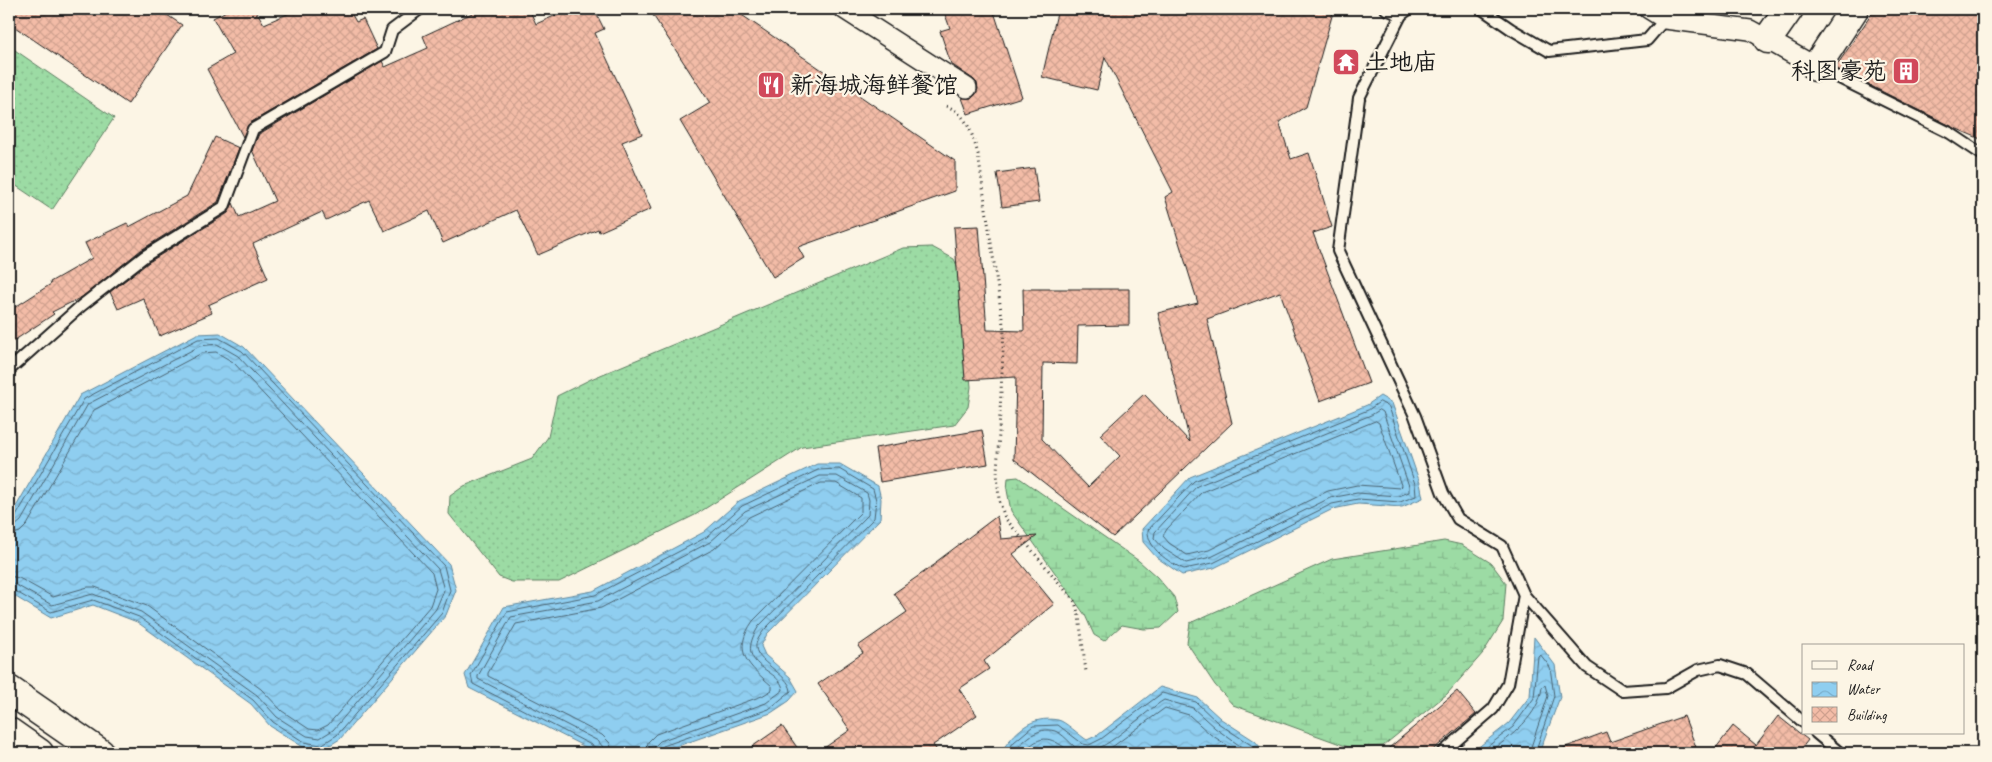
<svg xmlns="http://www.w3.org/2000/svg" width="1992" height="762" viewBox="0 0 1992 762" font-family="Caveat,'LXGW WenKai TC',sans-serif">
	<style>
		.grass { fill: url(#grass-dots); stroke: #5c7c60 }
		.wetland { fill: url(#wetland-marsh); stroke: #5c7c60 }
		.water { fill: url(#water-waves); stroke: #61879b }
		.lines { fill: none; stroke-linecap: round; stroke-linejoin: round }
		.shore { stroke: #4a6371; stroke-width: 1 }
		.building { fill: url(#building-cross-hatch); stroke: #1c1c1c }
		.lane-casing { stroke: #1c1c1c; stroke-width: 14 }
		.street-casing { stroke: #1c1c1c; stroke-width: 22 }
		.secondary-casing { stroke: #1c1c1c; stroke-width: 31 }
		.path { stroke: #1c1c1c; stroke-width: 3; stroke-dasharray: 1 4; stroke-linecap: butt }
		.lane { stroke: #fcf5e5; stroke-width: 10 }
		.street { stroke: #fcf5e5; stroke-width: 19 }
		.secondary { stroke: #fcf5e5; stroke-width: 28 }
		.labels { text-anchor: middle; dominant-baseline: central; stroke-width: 4.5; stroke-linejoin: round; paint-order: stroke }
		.poi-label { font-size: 24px; fill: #1c1c1c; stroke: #fcf5e5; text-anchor: start }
	</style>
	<defs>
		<pattern id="grass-dots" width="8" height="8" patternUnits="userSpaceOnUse" patternTransform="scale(1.25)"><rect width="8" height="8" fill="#9cdba4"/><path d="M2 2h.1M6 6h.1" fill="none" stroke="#86bb8d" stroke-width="1.8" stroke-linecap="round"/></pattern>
		<pattern id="wetland-marsh" width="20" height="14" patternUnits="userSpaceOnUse" patternTransform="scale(1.25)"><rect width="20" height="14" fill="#9cdba4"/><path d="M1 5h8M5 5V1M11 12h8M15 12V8" fill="none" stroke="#86bb8d"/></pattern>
		<pattern id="water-waves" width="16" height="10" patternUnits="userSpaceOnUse" patternTransform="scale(1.25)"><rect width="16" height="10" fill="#8fcef0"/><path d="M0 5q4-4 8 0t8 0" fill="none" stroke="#7bb0cd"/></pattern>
		<pattern id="building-cross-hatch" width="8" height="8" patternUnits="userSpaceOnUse" patternTransform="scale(1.25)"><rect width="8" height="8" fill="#f3bca7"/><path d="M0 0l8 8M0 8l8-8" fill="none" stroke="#d0a18f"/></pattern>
	</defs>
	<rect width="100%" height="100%" fill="#fcf5e5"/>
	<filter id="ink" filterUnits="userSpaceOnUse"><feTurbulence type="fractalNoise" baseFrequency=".02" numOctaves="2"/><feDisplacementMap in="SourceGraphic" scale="10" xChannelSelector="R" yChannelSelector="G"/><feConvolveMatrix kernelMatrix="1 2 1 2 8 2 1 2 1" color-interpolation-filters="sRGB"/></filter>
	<g filter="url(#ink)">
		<g class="grass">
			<path d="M9,46L114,118L52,210L9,181Z"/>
			<path d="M932,247L954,259L960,272L971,387L968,407L954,425L802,447L695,515L559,582H512L499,577L449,514L450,496L464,486L532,459L548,437L557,396L591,379L903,248Z"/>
		</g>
		<g class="wetland">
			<path d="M1018,477L1139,561L1157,577L1174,597L1178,612L1161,628L1144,629L1122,625L1104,641L1094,635L1085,615L1011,511L1007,490L1008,478Z"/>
			<path d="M1444,541L1462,545L1491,563L1506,583L1503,621L1483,653L1447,694L1383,746L1351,748L1233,705L1215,685L1187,643L1190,623L1332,559Z"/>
		</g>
		<g class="water">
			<path d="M220,333L244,347L449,564L456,590L446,615L340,739L322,750L303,747L270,726L251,704L137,622L93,605L51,618L9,593V519L80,395L197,334Z"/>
			<path d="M1380,396L1392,403L1420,483L1423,498L1402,507L1358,504L1333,509L1214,568L1182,575L1156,557L1143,542L1142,529L1190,477L1367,405Z"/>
			<path d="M817,464H840L878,486L881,499L880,519L767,634L761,646L765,655L790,677L798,691L789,701L771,713L658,753H597L469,688L465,675L504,607L593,591L704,532L739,501Z"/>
			<path d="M1534,637L1555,665L1560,697L1539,753H1471L1509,723L1530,696Z"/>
			<path d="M1160,687L1198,698L1221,719L1255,741L1265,753H1000C1015,732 1030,715 1058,720C1065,721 1080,736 1087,740L1098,735Z"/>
		</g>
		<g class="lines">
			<g class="shore">
				<path d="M1380,402L1389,407L1415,484L1416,496L1400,502L1358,499L1332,504L1213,563L1184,569C1169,563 1147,548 1148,530L1194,481L1368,410Z"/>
				<path d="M1380,410L1383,412L1409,486V492L1399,496L1357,493L1330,498L1211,557L1186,563L1164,549L1154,538L1155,532L1197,486L1371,415Z"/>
				<path d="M1376,421L1379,423L1401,485L1400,488L1357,485L1328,491L1209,550L1187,555L1169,543L1163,536L1167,529L1202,492Z"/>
				<path d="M9,521L15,518L84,399L198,339L219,338L242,351L444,566L450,590L442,613L337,735L321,745L304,742L273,722L253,700L139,617L93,600L51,612L13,590H9"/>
				<path d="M9,527L15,526L21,521L88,404L200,346L217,344L238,356L438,569L444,590L436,609L333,730L320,738L307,736L277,717L257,695L141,612L93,594L52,605L16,585L9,583"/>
				<path d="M9,535L20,532L27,525L94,410L202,353L216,352L233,362L432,573L436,589L430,606L328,725L318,730L309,729L282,711L261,689L147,606L95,587H88L53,597L19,578L9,576"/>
				<path d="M598,753L595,747L473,684L471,675L507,612L595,595L707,537L742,506L818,470L839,469L873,489L876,500L874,518L764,630C761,634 757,640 756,644C753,662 789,673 791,691L769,709L663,746L660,749V753"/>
				<path d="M604,753L603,747L598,741L478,679V676L511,617L598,601L710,542L745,511L820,476H837L867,493L869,500L868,515L759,626C731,669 781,667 783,690L766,703L660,741L655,746L653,753"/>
				<path d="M612,753L610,743L602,735L488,676V673L516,624L601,608L714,549L749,517L821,483H836L861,498V512L753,621C731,652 749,666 772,686V690L762,696L656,734L648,742L646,753"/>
				<path d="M1006,753L1014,742L1033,726L1058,725L1083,744L1089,745L1101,739L1162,693L1196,702L1218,723L1251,745L1259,753"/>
				<path d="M1014,753C1023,740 1038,726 1055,731C1067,735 1074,752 1087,752C1108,750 1145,711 1164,700L1193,708L1215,728L1250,753"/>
				<path d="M1023,753C1042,731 1052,738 1072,753"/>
				<path d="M1104,753L1165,708L1189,715L1210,734L1239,753"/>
				<path d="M1479,753L1513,727L1534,698L1538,656L1540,654L1550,667L1554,696L1535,753"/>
				<path d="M1489,753C1511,736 1539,716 1542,687L1545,685L1548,696L1529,753"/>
			</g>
		</g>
		<g class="building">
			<path d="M9,9H158L182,25L128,104L9,23Z"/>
			<path d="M230,9H255L264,24L299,9H349L356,22L363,19L377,49L250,123L243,137L207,69L233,54L213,18Z"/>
			<path d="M481,9H529L536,24L570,9H594L604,29L595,33L642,134L622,142L651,209L599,232L598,229L538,255L516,210L443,243L429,211L384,231L369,200L326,220L322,212L253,244L268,278L208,305L212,313L160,336L143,298L118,309L110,292L149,262L228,213L233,203L239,217L275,201L252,150L259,134L382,61L385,67L428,48L423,36Z"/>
			<path d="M649,9H733L955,161V191L798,247L804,258L773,277L680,121L710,103Z"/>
			<path d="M943,9H993L1022,97L968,114L962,98H972L976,94L978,89L977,83L973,79L951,64L940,31L950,28Z"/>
			<path d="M1058,9H1334L1306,107L1279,122L1291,159L1309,153L1332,227L1313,233L1369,383L1320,401L1280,292L1207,319L1232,423L1113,537L1014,459L1016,377L965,380L954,227L979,226L987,330L1024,331L1023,289H1129V325L1078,326L1077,364L1043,363L1042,439L1088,487L1120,456L1100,435L1144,394L1190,442L1158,313L1198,303L1165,197L1173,192L1105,57L1097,90L1042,77Z"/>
			<path d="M1875,9H1983V140L1957,129L1835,68Z"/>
			<path d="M215,137L239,148L218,202L141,250L82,297L52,312L54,314L9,344V311L51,284L50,282L92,258L85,243L127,223L129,227L187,196Z"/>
			<path d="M1034,168L1039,202L1002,207L997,173Z"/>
			<path d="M982,430L988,464L880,482L875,448Z"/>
			<path d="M997,516L1001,539L1037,536L1013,554L1054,604L984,661L989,669L959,689L977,715L933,745L939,753H817L850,730L818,684L863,653L858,646L907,612L894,593L937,563L936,562Z"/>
			<path d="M1457,691L1476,714L1429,753H1383Z"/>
			<path d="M1684,716L1696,747L1679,753H1556L1555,751L1606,732L1610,742Z"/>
			<path d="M1778,716L1808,740L1798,753H1712L1733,726L1756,745Z"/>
			<path d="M782,726L801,753H743Z"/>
		</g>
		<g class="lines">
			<g class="lane-casing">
				<g id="lane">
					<path d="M1386,9L1401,15"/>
					<path d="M1409,9L1401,15L1359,98L1338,251L1415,416L1443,493L1458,519L1502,546L1524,595L1587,667L1623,691L1666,688L1698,670L1720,665L1747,674L1803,722"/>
					<path d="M1482,9L1511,29L1549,51L1647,40L1665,19"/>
					<path d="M1817,67L1950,133L1983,155"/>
					<path d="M9,370L81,306L145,256L224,207L253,129L385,52L392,30L420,9"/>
					<path d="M1816,733L1840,753"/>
					<path d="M1442,753L1493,709L1508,684L1524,595"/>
				</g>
			</g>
			<g class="street-casing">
				<g id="street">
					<path d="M844,9L967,88"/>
					<path d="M1649,9L1665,19L1750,30L1816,67"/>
				</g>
			</g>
			<g class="secondary-casing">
				<g id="secondary">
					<path d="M1768,39L1789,9"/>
					<path d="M1816,67L1854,9"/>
					<path d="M9,690L100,753"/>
					<path d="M9,732L39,753"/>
				</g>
			</g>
			<path class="path" d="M946,106C967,113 972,134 978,154L1004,331L997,473L999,500L1005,518L1075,602L1079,616L1086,672"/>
			<use href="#lane" class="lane"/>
			<use href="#street" class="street"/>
			<use href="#secondary" class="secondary"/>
		</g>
	</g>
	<defs>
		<g id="temple-square" transform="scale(1.4375)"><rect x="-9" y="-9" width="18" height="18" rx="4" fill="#d1495b" stroke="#fcf5e5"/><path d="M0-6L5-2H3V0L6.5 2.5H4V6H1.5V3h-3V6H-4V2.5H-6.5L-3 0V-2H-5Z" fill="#fff"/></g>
		<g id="building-square" transform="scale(1.4375)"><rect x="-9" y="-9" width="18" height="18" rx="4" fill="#d1495b" stroke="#fcf5e5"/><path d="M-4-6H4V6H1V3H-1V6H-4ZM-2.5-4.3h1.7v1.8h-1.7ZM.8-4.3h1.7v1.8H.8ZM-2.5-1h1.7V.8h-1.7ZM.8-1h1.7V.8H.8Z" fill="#fff"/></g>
		<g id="restaurant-square" transform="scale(1.4375)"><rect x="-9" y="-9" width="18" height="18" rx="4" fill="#d1495b" stroke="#fcf5e5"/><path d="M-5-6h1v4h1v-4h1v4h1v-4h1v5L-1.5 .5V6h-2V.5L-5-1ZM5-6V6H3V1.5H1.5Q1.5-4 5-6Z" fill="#fff"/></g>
	</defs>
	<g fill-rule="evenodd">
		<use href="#temple-square" x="1346" y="62"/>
		<use href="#building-square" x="1906" y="71"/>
		<use href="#restaurant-square" x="771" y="85"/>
	</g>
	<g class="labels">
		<g class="poi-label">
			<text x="1365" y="62">土地庙</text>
			<text x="1887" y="71" text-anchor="end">科图豪苑</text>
			<text x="790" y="85">新海城海鲜餐馆</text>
		</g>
	</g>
	<rect width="1992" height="762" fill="none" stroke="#fcf5e5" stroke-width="30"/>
	<rect x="15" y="15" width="1962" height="732" fill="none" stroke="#1c1c1c" stroke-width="2" filter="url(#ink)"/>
	<rect x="1802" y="644" width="162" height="90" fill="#fcf5e5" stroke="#a29e95"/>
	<rect x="1812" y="661" width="25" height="8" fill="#fcf5e5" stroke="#a29e95"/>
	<text x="1847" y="670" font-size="15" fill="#1c1c1c">Road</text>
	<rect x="1812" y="682" width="25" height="15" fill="url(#water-waves)" stroke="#a29e95"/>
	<text x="1847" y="694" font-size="15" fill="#1c1c1c">Water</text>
	<rect x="1812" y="707" width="25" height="15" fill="url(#building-cross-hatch)" stroke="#a29e95"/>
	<text x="1847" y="720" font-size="15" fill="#1c1c1c">Building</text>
</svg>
